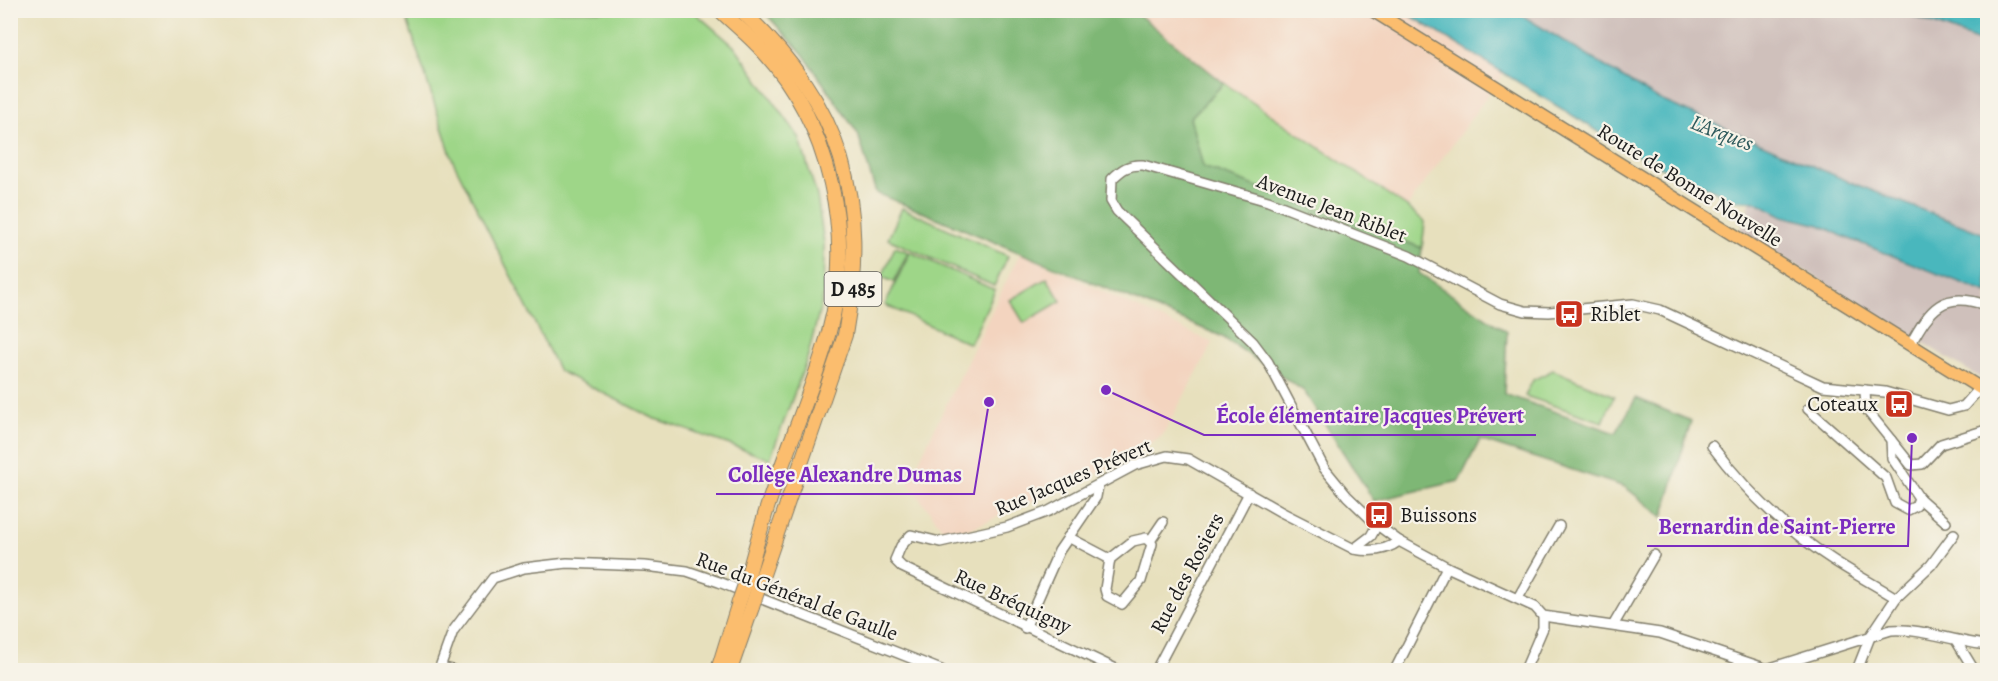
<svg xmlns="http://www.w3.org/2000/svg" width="1998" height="681" viewBox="0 0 1998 681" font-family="Alegreya,serif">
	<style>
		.built { fill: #f3d4bf }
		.industrial { fill: #cfc0bb }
		.green { fill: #9ed688; stroke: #5d7952; stroke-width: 1.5 }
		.forest { fill: #7eb774; stroke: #4d6a48; stroke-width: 1.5 }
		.water { fill: #48b7bd; stroke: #326a6c; stroke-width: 1.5 }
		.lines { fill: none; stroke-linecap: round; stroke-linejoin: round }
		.minor-casing { stroke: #827e6c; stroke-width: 12 }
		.major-casing { stroke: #827e6c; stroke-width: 15 }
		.highway-casing { stroke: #827e6c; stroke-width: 16 }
		.minor { stroke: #fff; stroke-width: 9 }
		.major { stroke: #fbbd6e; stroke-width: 12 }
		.highway { stroke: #fbbd6e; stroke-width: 14 }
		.highway-bridge-casing { stroke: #827e6c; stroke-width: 16; stroke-linecap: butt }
		.highway-bridge { stroke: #fbbd6e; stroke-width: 14 }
		.labels { text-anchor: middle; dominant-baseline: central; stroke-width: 4.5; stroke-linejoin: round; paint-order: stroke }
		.shield { fill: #f7f3e8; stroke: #5e5c59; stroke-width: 1.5 }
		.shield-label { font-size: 20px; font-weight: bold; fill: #1c1c1c }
		.street-label { font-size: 21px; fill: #1c1c1c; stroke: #f7f3e8 }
		.poi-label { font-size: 21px; fill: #1c1c1c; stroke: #f7f3e8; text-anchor: start }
		.water-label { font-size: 22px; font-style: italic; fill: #2e5a5c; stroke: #f7f3e8 }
		.leader { fill: none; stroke: #7b2cbf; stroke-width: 2 }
		.callout-dot { fill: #7b2cbf; stroke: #f7f3e8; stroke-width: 2 }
		.callout-label { font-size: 22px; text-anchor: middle; font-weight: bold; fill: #7b2cbf; stroke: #f7f3e8; stroke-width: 4.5; stroke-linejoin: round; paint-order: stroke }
	</style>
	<rect width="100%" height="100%" fill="#f7f3e8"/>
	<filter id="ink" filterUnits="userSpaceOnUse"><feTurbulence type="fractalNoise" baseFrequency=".0167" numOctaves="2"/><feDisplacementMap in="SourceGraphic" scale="12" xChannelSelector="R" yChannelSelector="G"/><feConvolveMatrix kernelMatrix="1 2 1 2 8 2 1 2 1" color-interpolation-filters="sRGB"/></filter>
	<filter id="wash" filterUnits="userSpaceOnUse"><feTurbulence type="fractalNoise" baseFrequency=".008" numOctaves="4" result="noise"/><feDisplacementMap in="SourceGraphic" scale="24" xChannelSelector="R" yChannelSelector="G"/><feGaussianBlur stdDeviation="1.35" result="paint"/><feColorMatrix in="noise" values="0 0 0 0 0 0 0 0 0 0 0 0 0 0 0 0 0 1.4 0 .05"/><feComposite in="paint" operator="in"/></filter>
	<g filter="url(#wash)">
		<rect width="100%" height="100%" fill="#e7e0bd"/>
		<g class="built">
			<path d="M1134,11H1403L1504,73L1407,207L1224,83Z"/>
			<path d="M1020,253L1213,343L1162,436L1105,470L967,530H944L908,483Z"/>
		</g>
		<g class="industrial">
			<path d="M1515,11H1900L1987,44V235L1850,182L1656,98Z"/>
			<path d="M1751,200L1783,216L1826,227L1842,236L1987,293V382L1740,231Z"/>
		</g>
		<g class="green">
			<path d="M385,11H693L736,48L799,137L817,196L824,243L823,297L807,359L770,459L653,418L559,371L453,161L406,16Z"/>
			<path d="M1224,83L1407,207L1425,222L1422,248L1203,167L1190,118Z"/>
			<path d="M902,208L1008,256L994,286L888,239Z"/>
			<path d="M895,247L908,252L894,282L882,277Z"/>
			<path d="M910,252L995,290L970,344L885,305Z"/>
			<path d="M1047,278L1061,301L1024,323L1010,300Z"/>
			<path d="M1553,370L1614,396L1603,422L1525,396L1533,380Z"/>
		</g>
		<path class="forest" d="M769,10L1134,11L1224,83L1190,118L1203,167L1422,248L1419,273L1507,332L1504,394L1616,433L1636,398L1691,421L1663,517L1625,487L1480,440L1459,481L1374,501L1304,391L1221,336L876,193L858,134L803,54L767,15Z"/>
		<g class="water">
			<path d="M1403,11H1515L1656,98L1850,182L1987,235V293L1842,236L1820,225L1783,216L1755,201L1728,200L1716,191L1643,159Z"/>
			<path d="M1900,11H1987V44Z"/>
		</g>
	</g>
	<g filter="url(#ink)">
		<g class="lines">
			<g class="minor-casing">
				<g id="minor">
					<path d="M1910,345C1930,309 1943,289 1988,306"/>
					<path d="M1980,388L1964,406L1948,410L1885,392L1823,386L1660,310L1633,304L1549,312L1525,311L1500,304L1409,256L1268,201L1143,165C1129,164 1122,169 1112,179L1111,201L1117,211L1253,342L1268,362L1324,468L1347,496L1376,524L1399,541L1447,567L1535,607L1543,616L1660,633L1767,669L1891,630C1922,628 1955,642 1988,645"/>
					<path d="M1808,409L1886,478L1895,503L1908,510L1916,506L1919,498L1892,458L1891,440L1866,409L1865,390"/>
					<path d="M1891,440L1911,465L1922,464L1941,444L1983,431L1988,433"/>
					<path d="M1712,446C1745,490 1786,530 1833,560C1853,573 1875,585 1896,598"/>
					<path d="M1919,498L1946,522"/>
					<path d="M1068,537L1110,559L1105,589L1107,596L1122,604L1141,581L1152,544L1146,538L1133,541L1110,559"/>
					<path d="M1150,541L1163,522"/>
					<path d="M1354,549L1371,536L1377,525"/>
					<path d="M1518,598L1559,526"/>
					<path d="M1614,624L1654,555"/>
					<path d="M1025,628L1059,551L1096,497L1098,486"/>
					<path d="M1957,642L1974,670"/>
					<path d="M440,667L453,631L493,578L524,568L567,563L645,566L687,571L719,582L941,670"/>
					<path d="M440,667L453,670"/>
					<path d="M1118,670L902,567L895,560L901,546L911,535L940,542L1007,527L1049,511L1135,465L1167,456L1188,459L1281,512L1354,549C1370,552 1386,551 1399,541"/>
					<path d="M1156,670L1249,493"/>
					<path d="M1395,670L1447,567"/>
					<path d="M1525,670L1543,628V616"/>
					<path d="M1857,670L1870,637L1896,598L1931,565L1954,534"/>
				</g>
			</g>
			<g class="major-casing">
				<path id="major" d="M1372,10L1988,393"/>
			</g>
			<g class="highway-casing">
				<g id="highway">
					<path d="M720,10C734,24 750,36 763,51C830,124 855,236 829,332C813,389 789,443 770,499C761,526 754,554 746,582"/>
					<path d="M741,10C844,107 869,198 845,335L759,586"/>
					<path d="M718,670L739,602"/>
					<path d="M730,670L752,607"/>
				</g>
			</g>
			<use href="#minor" class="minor"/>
			<use href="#major" class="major"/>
			<use href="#highway" class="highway"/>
			<g class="highway-bridge-casing">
				<g id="highway-bridge">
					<path d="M739,602L746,582"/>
					<path d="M752,607L759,586"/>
				</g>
			</g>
			<use href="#highway-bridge" class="highway-bridge"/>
		</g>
	</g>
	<defs>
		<g id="bus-square" transform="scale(1.5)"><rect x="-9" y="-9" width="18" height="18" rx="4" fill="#c8321e" stroke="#f7f3e8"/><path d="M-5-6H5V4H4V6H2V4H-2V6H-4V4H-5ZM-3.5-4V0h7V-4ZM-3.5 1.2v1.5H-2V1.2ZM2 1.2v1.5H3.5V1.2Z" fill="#fff"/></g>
	</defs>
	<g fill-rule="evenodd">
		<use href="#bus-square" x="1569" y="314"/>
		<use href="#bus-square" x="1899" y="404"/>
		<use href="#bus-square" x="1379" y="515"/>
	</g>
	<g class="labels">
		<rect class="shield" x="824.5" y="272" width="57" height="34" rx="4.5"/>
		<g class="shield-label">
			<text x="853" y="289">D 485</text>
		</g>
		<g class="street-label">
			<text transform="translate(1690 185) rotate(32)">Route de Bonne Nouvelle</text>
			<text transform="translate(1332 208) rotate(21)">Avenue Jean Riblet</text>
			<text transform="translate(1073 477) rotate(-23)">Rue Jacques Prévert</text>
			<text transform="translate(1187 573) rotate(-62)">Rue des Rosiers</text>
			<text transform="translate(797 596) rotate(21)">Rue du Général de Gaulle</text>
			<text transform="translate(1013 601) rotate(25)">Rue Bréquigny</text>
		</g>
		<g class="poi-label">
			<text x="1590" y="314">Riblet</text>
			<text x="1878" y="404" text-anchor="end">Coteaux</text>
			<text x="1400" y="515">Buissons</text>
		</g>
		<g class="water-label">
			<text transform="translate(1722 133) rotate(21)">L'Arques</text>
		</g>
	</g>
	<path class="leader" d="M1106 390L1204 435H1536M989 402L974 494H716M1912 438L1908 546H1647"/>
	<g class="callout-dot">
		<circle cx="1106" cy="390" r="6"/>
		<circle cx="989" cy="402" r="6"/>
		<circle cx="1912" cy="438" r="6"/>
	</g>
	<g class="callout-label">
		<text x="1370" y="423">École élémentaire Jacques Prévert</text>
		<text x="845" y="482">Collège Alexandre Dumas</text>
		<text x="1777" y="534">Bernardin de Saint-Pierre</text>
	</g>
	<rect width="1998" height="681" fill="none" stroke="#f7f3e8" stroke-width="36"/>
</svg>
